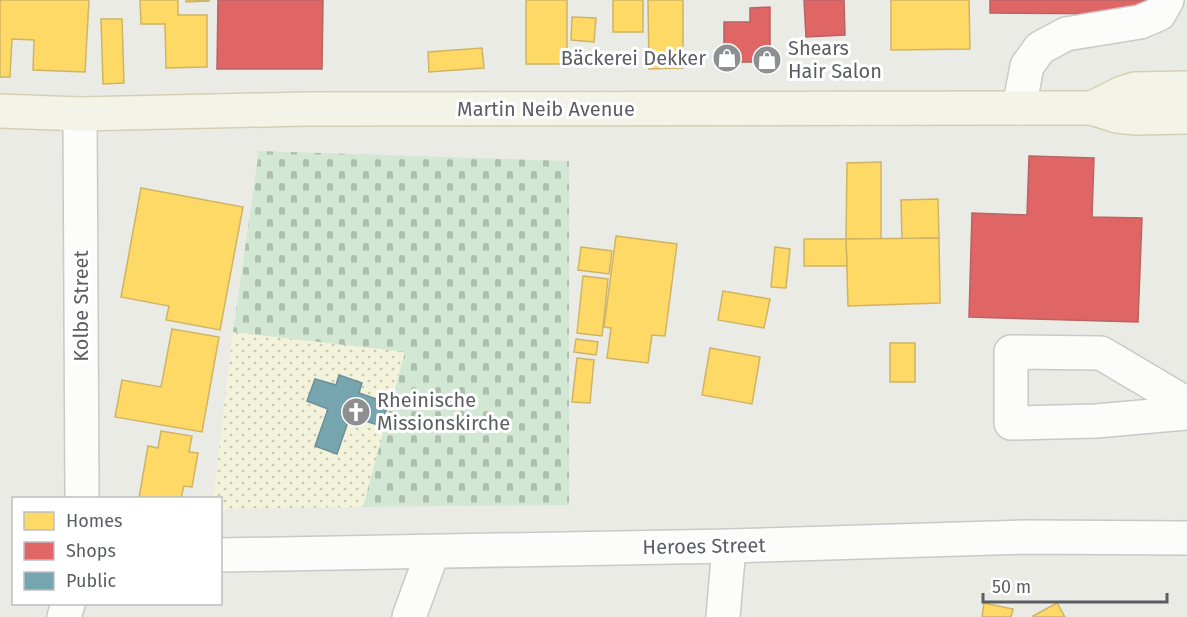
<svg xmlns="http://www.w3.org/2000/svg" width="1187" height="617" viewBox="0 0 1187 617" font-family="'Fira Sans',sans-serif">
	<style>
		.sand { fill: url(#sand-dots) }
		.cemetery { fill: url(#cemetery-stones) }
		.homes { fill: #ffd966; stroke: #ceb465; stroke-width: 1.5 }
		.shops { fill: #e06666; stroke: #b86365; stroke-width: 1.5 }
		.public { fill: #76a5af; stroke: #6e8f98; stroke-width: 1.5 }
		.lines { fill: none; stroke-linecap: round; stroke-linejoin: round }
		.minor-casing { stroke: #c8c9c8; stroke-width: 36 }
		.major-casing { stroke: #d3d0b3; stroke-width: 36 }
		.minor { stroke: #fcfcfb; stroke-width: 33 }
		.major { stroke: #f3f3e7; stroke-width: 33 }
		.labels { text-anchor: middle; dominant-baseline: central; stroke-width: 6; stroke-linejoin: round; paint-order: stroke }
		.poi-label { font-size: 20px; fill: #5b5d63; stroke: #fff; text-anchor: start }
		.street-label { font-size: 20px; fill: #5b5d63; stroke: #fff }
	</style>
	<defs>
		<pattern id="sand-dots" width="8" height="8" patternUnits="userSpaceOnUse" patternTransform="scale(1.5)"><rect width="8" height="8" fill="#f3f2da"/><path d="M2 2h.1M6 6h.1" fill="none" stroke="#c8c7b4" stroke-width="1.8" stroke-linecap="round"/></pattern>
		<pattern id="cemetery-stones" width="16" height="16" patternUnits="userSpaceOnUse" patternTransform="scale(1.5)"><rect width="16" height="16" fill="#d3e8d4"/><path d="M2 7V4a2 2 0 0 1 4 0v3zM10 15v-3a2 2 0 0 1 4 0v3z" fill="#aebfb0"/></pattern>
	</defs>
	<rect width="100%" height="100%" fill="#ebebe6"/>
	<path class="sand" d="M233,332L406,351L363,507L221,509L220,498H213Z"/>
	<path class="cemetery" d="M259,151L569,161V505L363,507L405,352L233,332Z"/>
	<g class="homes">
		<path d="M0,0H89L85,72L33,70L34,40L12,39L10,77H0Z"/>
		<path d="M140,0H178V15H207V67L166,68L165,24H141Z"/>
		<path d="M186,0H209V1L186,2Z"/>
		<rect x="526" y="0" width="41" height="64"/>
		<rect x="613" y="0" width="30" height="32"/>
		<path d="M648,0H683V68L649,69Z"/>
		<path d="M891,0H969L970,49L891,50Z"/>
		<path d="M572,17L596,18L594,42L571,40Z"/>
		<path d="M101,19H122L124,83L103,84Z"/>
		<path d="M482,48L484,68L429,72L428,52Z"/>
		<path d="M881,162V239H846L847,163Z"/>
		<path d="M141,188L243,207L220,330L166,320L169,306L121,297Z"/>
		<path d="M938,199L939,238L902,239L901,200Z"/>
		<path d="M616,236L677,244L665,336L652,335L648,363L607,358L611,328L604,327Z"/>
		<path d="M939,238L940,303L848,306L846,239Z"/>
		<path d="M804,239H846L847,266H804Z"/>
		<path d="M581,247L612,251L609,274L578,270Z"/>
		<path d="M775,247L790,249L786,288L771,287Z"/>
		<path d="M583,276L608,279L602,336L577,333Z"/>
		<path d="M723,291L770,299L764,328L718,320Z"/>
		<path d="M172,329L219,337L202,432L115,417L122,380L161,387Z"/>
		<path d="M576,339L598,342L596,355L574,352Z"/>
		<rect x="890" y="343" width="25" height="39"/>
		<path d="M710,348L760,357L752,404L702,395Z"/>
		<path d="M577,358L594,360L590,403L572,402Z"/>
		<path d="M161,431L192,436L189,452L198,453L192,487L184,486L181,498H139L148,446L158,448Z"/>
		<path d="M984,603L1013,609L1011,617H982Z"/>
		<path d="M1057,603L1065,617H1033V616Z"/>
	</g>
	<g class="shops">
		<path d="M218,0H323L322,69H217Z"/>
		<path d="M804,0H844L845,35L806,37Z"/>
		<path d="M990,0H1148V14L990,13Z"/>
		<path d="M770,7V62H724V22H750V8Z"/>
		<path d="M1029,156L1094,158L1092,217L1142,218L1138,322L969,317L972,213L1027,215Z"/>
	</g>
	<path class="public" d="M339,375L362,383L359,393L388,403L381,426L350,416L337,454L315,446L328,409L307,401L315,379L336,385Z"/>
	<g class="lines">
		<g class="minor-casing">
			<g id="minor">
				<path d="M1019,108L1027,66L1040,48L1066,34L1140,22L1159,14L1167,0"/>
				<path d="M80,114L82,498"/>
				<path d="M1187,404L1101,353L1011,352V423L1096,421L1187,413"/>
				<path d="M220,555L729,546L1027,537L1187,538"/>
				<path d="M64,617L68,604"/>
				<path d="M409,617L433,551"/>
				<path d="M723,617L729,546"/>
			</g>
		</g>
		<g class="major-casing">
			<g id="major">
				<path d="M1092,108L1122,93L1135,89L1187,88"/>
				<path d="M0,111L80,114L306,109L1092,108L1117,116L1136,118L1187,117"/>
			</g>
		</g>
		<use href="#minor" class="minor"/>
		<use href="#major" class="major"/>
	</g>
	<defs>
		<g id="shop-disc" transform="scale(1.5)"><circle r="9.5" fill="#8d8f91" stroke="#fff"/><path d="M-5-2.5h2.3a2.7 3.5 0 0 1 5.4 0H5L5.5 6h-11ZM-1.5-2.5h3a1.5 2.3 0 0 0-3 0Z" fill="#fff"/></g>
		<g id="church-disc" transform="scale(1.5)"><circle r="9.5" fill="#8d8f91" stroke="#fff"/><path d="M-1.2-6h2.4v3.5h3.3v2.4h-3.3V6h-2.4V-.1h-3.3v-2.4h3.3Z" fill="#fff"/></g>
	</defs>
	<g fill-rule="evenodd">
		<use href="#shop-disc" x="727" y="58"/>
		<use href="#shop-disc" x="767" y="60"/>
		<use href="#church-disc" x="356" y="412"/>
	</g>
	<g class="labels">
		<g class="poi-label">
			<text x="788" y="48">Shears<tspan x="788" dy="23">Hair Salon</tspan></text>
			<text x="706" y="58" text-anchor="end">Bäckerei Dekker</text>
			<text x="377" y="400">Rheinische<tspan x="377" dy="23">Missionskirche</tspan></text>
		</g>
		<g class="street-label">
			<text x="546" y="109">Martin Neib Avenue</text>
			<text transform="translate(81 306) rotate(-90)">Kolbe Street</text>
			<text transform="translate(704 546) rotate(-1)">Heroes Street</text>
		</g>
	</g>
	<rect x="12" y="497" width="210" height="108" fill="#ffffff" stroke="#bdbec1" stroke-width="1.5"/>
	<rect x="24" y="512" width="30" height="18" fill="#ffd966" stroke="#bdbec1" stroke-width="1.5"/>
	<text x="66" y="527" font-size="18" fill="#5b5d63">Homes</text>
	<rect x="24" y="542" width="30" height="18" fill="#e06666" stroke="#bdbec1" stroke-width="1.5"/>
	<text x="66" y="557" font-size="18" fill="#5b5d63">Shops</text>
	<rect x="24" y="572" width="30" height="18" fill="#76a5af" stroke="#bdbec1" stroke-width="1.5"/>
	<text x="66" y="587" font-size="18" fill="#5b5d63">Public</text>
	<path d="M983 593v9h184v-9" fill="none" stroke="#5b5d63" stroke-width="3"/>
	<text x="992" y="593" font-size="18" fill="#5b5d63" stroke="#ffffff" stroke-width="4.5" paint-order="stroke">50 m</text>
</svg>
